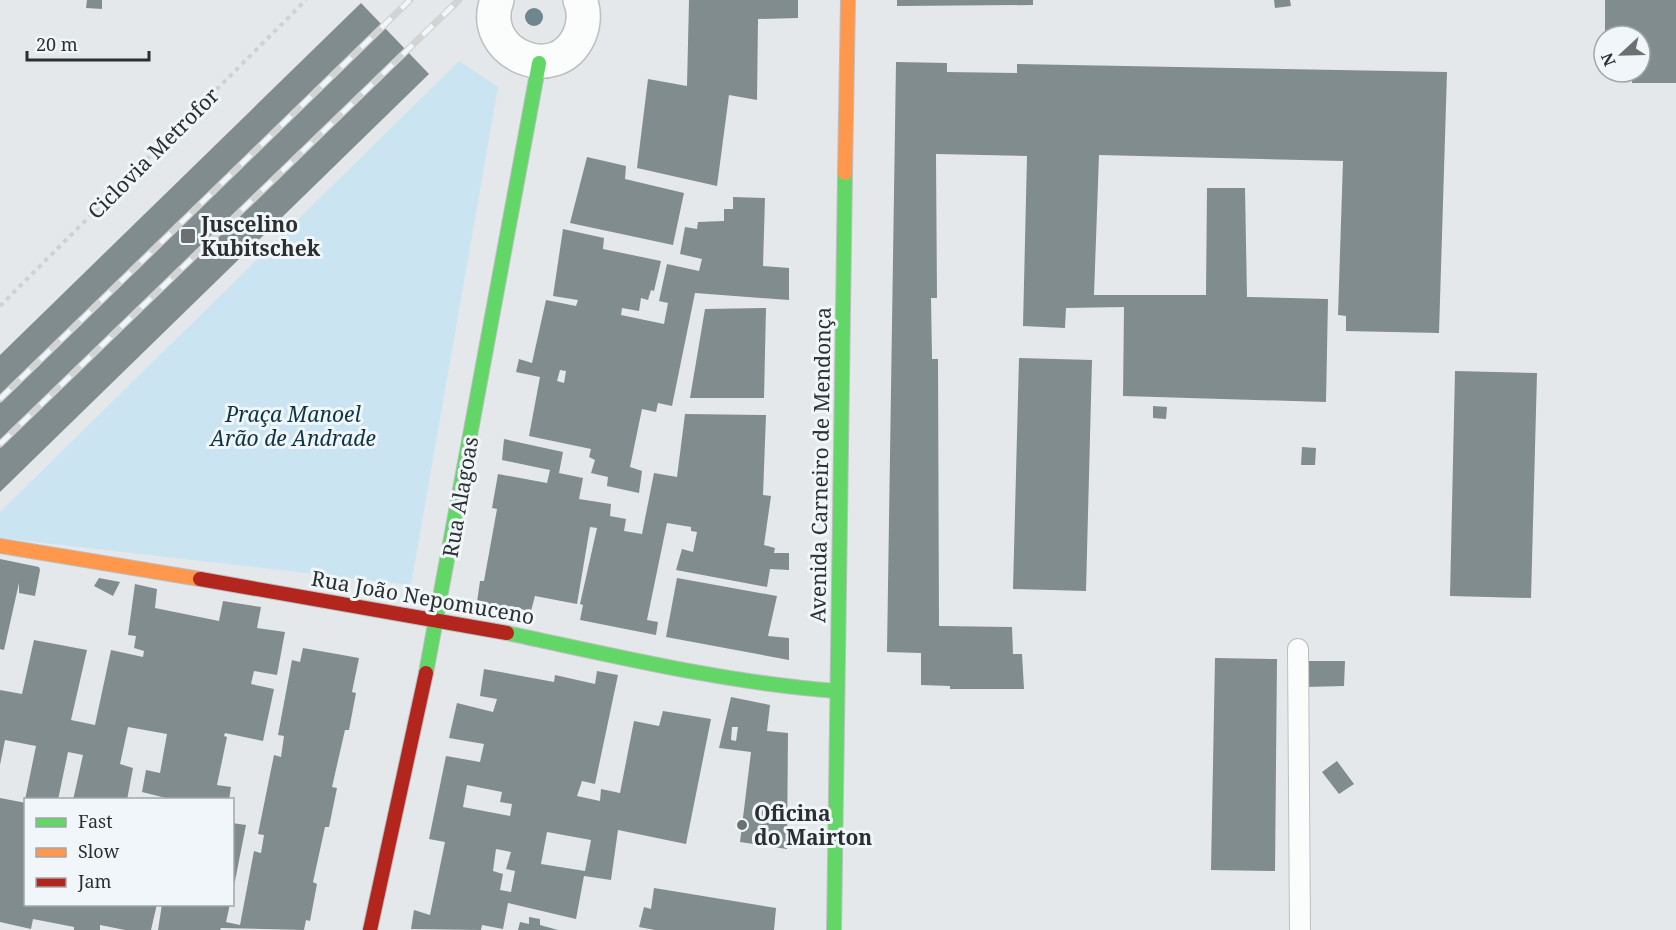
<svg xmlns="http://www.w3.org/2000/svg" width="1676" height="930" viewBox="0 0 1676 930" font-family="'Noto Serif',serif">
	<style>
		.green { fill: #cae5f1 }
		.building { fill: #818c8f; fill-rule: evenodd }
		.lines { fill: none; stroke-linecap: round; stroke-linejoin: round }
		.lane-casing { stroke: #bcbfc0; stroke-width: 22 }
		.street-casing { stroke: #bcbfc0; stroke-width: 36 }
		.fast-casing { stroke: #bcbfc0; stroke-width: 16 }
		.slow-casing { stroke: #bcbfc0; stroke-width: 16 }
		.jam-casing { stroke: #bcbfc0; stroke-width: 16 }
		.path { stroke: #d0d1d1; stroke-width: 4; stroke-dasharray: 4.5 4.5; stroke-linecap: butt }
		.lane { stroke: #fbfcfc; stroke-width: 20 }
		.street { stroke: #fbfcfc; stroke-width: 33 }
		.fast { stroke: #63d668; stroke-width: 14 }
		.slow { stroke: #ff974d; stroke-width: 14 }
		.jam { stroke: #b3261e; stroke-width: 14 }
		.rail-casing { stroke: #d2d3d3; stroke-width: 7 }
		.rail { stroke: #f0f6f9; stroke-width: 4.5; stroke-dasharray: 14; stroke-linecap: butt }
		.tree { fill: #6e868e }
		.poi-dot { fill: #6d7070; stroke: #f0f6f9; stroke-width: 2 }
		.labels { text-anchor: middle; dominant-baseline: central; stroke-width: 6; stroke-linejoin: round; paint-order: stroke }
		.street-label { font-size: 21px; fill: #2c2f2f; stroke: #f0f6f9 }
		.poi-label { font-size: 21px; font-weight: bold; fill: #2c2f2f; stroke: #f0f6f9; text-anchor: start }
		.park-label { font-size: 21px; font-style: italic; fill: #0d3542; stroke: #f0f6f9 }
	</style>
	<rect width="100%" height="100%" fill="#e5e8ea"/>
	<path class="green" d="M459,61L498,87L411,585L0,538V512Z"/>
	<g class="building">
		<path d="M87,0H102V9L86,8Z"/>
		<path d="M689,0H798V18L758,19L757,100L729,95L717,186L637,168L648,79L687,86Z"/>
		<path d="M897,0H1033V5L897,6Z"/>
		<path d="M1274,0H1290L1291,6L1275,8Z"/>
		<path d="M1605,0H1676V83H1632V72H1640V36H1605Z"/>
		<path d="M361,3L429,74L0,492V355Z"/>
		<path d="M896,62L947,63V72L1017,73V64L1447,72L1439,333L1346,331V316L1338,315L1343,161L1099,155L1094,295H1206L1207,188H1245L1247,297L1328,299L1326,402L1123,396L1124,307L1066,308L1065,328L1023,326L1027,156L936,154L937,298H931L932,359H938L939,626L1012,627L1013,654H1022L1024,689H950V686L921,685V653L887,652Z"/>
		<path d="M587,157L626,166L625,179L684,193L673,245L570,223Z"/>
		<path d="M733,197L765,198L763,266L789,268V300L695,293L672,406L658,403L656,412L642,409L630,467L642,471L639,493L607,486L608,477L591,473L595,460L589,457L591,449L529,436L540,377L516,372L519,359L532,363L546,300L576,306L578,300L553,296L563,229L604,238L603,249L661,261L654,291L651,290L648,300L641,298L639,311L622,308L621,315L664,324L668,303L659,301L667,264L699,271L702,259L680,254L685,227L697,229L698,222L724,221V209H733ZM560,370L566,371L564,383L557,381Z"/>
		<path d="M766,308L764,398H690L705,309Z"/>
		<path d="M1019,358L1092,360L1086,591L1013,589Z"/>
		<path d="M1455,371L1537,373L1531,598L1450,596Z"/>
		<path d="M1153,406L1167,407L1166,419L1153,418Z"/>
		<path d="M685,414L766,415L763,495L771,496L764,545L775,548L774,553H789V570L770,569L767,587L676,570L682,549L693,552L697,532L691,531V527L667,523L647,620L658,622L656,635L580,620L583,605L580,604L597,528L590,527L577,604L535,596L531,611L477,602L480,581H484L497,509L492,508L498,474L547,483L550,470L502,460L504,439L563,452L559,473L583,478L579,499L611,504L610,516L626,519L624,531L642,534L654,473L677,477Z"/>
		<path d="M1302,447L1316,448L1315,465H1301Z"/>
		<path d="M0,559L39,567L40,570L35,596L19,593V583L4,650L0,649Z"/>
		<path d="M99,578L120,582L113,596L94,586Z"/>
		<path d="M677,578L777,596L768,636L789,638V660L666,637Z"/>
		<path d="M135,584L157,589L155,608L219,621L223,601L261,607L257,628L285,632L277,675L254,671L251,684L274,689L263,741L225,733L224,736L227,737L217,785L231,787L229,800H174L142,792L146,770L160,773L167,734L128,727L120,764L133,768L127,800H73L83,755L68,752L58,800H25L36,746L5,740L0,765V690L22,694L34,640L87,650L71,720L95,725L111,650L143,657L144,651L134,648L136,636L128,635Z"/>
		<path d="M303,648L359,658L352,692L356,693L349,730H345L332,787L337,788L329,827H325L313,882L317,884L310,921L306,920L304,930L221,928L220,930H158L162,904H230L226,922L240,925L254,851L261,853L264,835L258,834L274,755L281,757L284,736L278,735L292,660L300,662Z"/>
		<path d="M1215,658L1277,659L1275,871L1211,870Z"/>
		<path d="M1305,661H1345L1344,686L1305,687Z"/>
		<path d="M484,669L554,682L555,675L595,684L597,671L618,675L595,784L582,781L577,796L600,801L601,789L620,793L634,721L659,726L663,711L711,719L686,844L618,830L611,880L584,876L576,919L508,903L503,929L482,925L481,930L411,929L414,910L430,915L445,842L429,839L446,756L480,762L484,744L449,738L457,703L493,712L497,699L480,696ZM467,785L502,792L500,802L512,804L510,816L463,807ZM547,832L591,840L585,871L541,864ZM496,849L511,852L506,869L515,871L511,892L500,890L503,874L493,871Z"/>
		<path d="M731,697L770,705L767,731L788,733L787,849L740,842L751,752L719,748ZM732,727H738L736,741L731,740Z"/>
		<path d="M1337,761L1354,784L1339,794L1322,772Z"/>
		<path d="M0,798L26,803V904H157L151,930H125L100,925V930H74V927L33,919L31,929L0,922Z"/>
		<path d="M232,823L246,825L234,886H232Z"/>
		<path d="M654,888L776,908L774,930H655L639,927L644,907L651,909Z"/>
		<path d="M529,917L540,919V925L558,930H518L520,922L529,924Z"/>
	</g>
	<g class="lines">
		<g class="lane-casing">
			<path id="lane" d="M1298,649L1300,930"/>
		</g>
		<g class="street-casing">
			<path id="street" d="M497,0C477,53 556,87 579,36C584,25 585,11 580,0"/>
		</g>
		<g class="fast-casing">
			<g id="fast">
				<path d="M507,633C616,656 726,683 837,691"/>
				<path d="M426,673L539,63"/>
				<path d="M834,930L845,173"/>
			</g>
		</g>
		<g class="slow-casing">
			<g id="slow">
				<path d="M845,173L848,0"/>
				<path d="M0,546L200,579"/>
			</g>
		</g>
		<g class="jam-casing">
			<g id="jam">
				<path d="M200,579L507,633"/>
				<path d="M370,930L426,673"/>
			</g>
		</g>
		<path class="path" d="M0,306L306,0"/>
		<use href="#lane" class="lane"/>
		<use href="#street" class="street"/>
		<use href="#fast" class="fast"/>
		<use href="#slow" class="slow"/>
		<use href="#jam" class="jam"/>
		<g class="rail-casing">
			<g id="rail">
				<path d="M0,399L410,0"/>
				<path d="M0,444L459,0"/>
			</g>
		</g>
		<use href="#rail" class="rail"/>
	</g>
	<circle class="tree" cx="534" cy="17" r="9"/>
	<g class="poi-dot">
		<rect x="180" y="228" width="16" height="16" rx="3"/>
		<circle cx="742" cy="825" r="6"/>
	</g>
	<g class="labels">
		<g class="street-label">
			<text transform="translate(153 153) rotate(-45)">Ciclovia Metrofor</text>
			<text transform="translate(820 465) rotate(-89)">Avenida Carneiro de Mendonça</text>
			<text transform="translate(460 497) rotate(-80)">Rua Alagoas</text>
			<text transform="translate(423 597) rotate(10)">Rua João Nepomuceno</text>
		</g>
		<g class="poi-label">
			<text x="201" y="224">Juscelino<tspan x="201" dy="24">Kubitschek</tspan></text>
			<text x="754" y="813">Oficina<tspan x="754" dy="24">do Mairton</tspan></text>
		</g>
		<g class="park-label">
			<text x="293" y="414">Praça Manoel<tspan x="293" dy="24">Arão de Andrade</tspan></text>
		</g>
	</g>
	<rect x="24" y="798" width="210" height="108" fill="#f0f6f9" stroke="#a2a6a8" stroke-width="1.5"/>
	<rect x="36" y="818" width="30" height="9" fill="#63d668" stroke="#a2a6a8" stroke-width="1.5"/>
	<text x="78" y="828" font-size="18" fill="#2c2f2f">Fast</text>
	<rect x="36" y="848" width="30" height="9" fill="#ff974d" stroke="#a2a6a8" stroke-width="1.5"/>
	<text x="78" y="858" font-size="18" fill="#2c2f2f">Slow</text>
	<rect x="36" y="878" width="30" height="9" fill="#b3261e" stroke="#a2a6a8" stroke-width="1.5"/>
	<text x="78" y="888" font-size="18" fill="#2c2f2f">Jam</text>
	<g transform="translate(1622 54) rotate(248)"><circle r="28" fill="#f0f6f9" stroke="#a2a6a8" stroke-width="1.5"/>
	<path d="M0-4.5L10 22L0 15L-10 22Z" fill="#6d7070"/>
	<text y="-9" font-size="16" font-weight="bold" text-anchor="middle" fill="#2c2f2f">N</text>
	</g>
	<path d="M27 51v9h122v-9" fill="none" stroke="#2c2f2f" stroke-width="3"/>
	<text x="36" y="51" font-size="18" fill="#2c2f2f" stroke="#f0f6f9" stroke-width="4.5" paint-order="stroke">20 m</text>
</svg>
